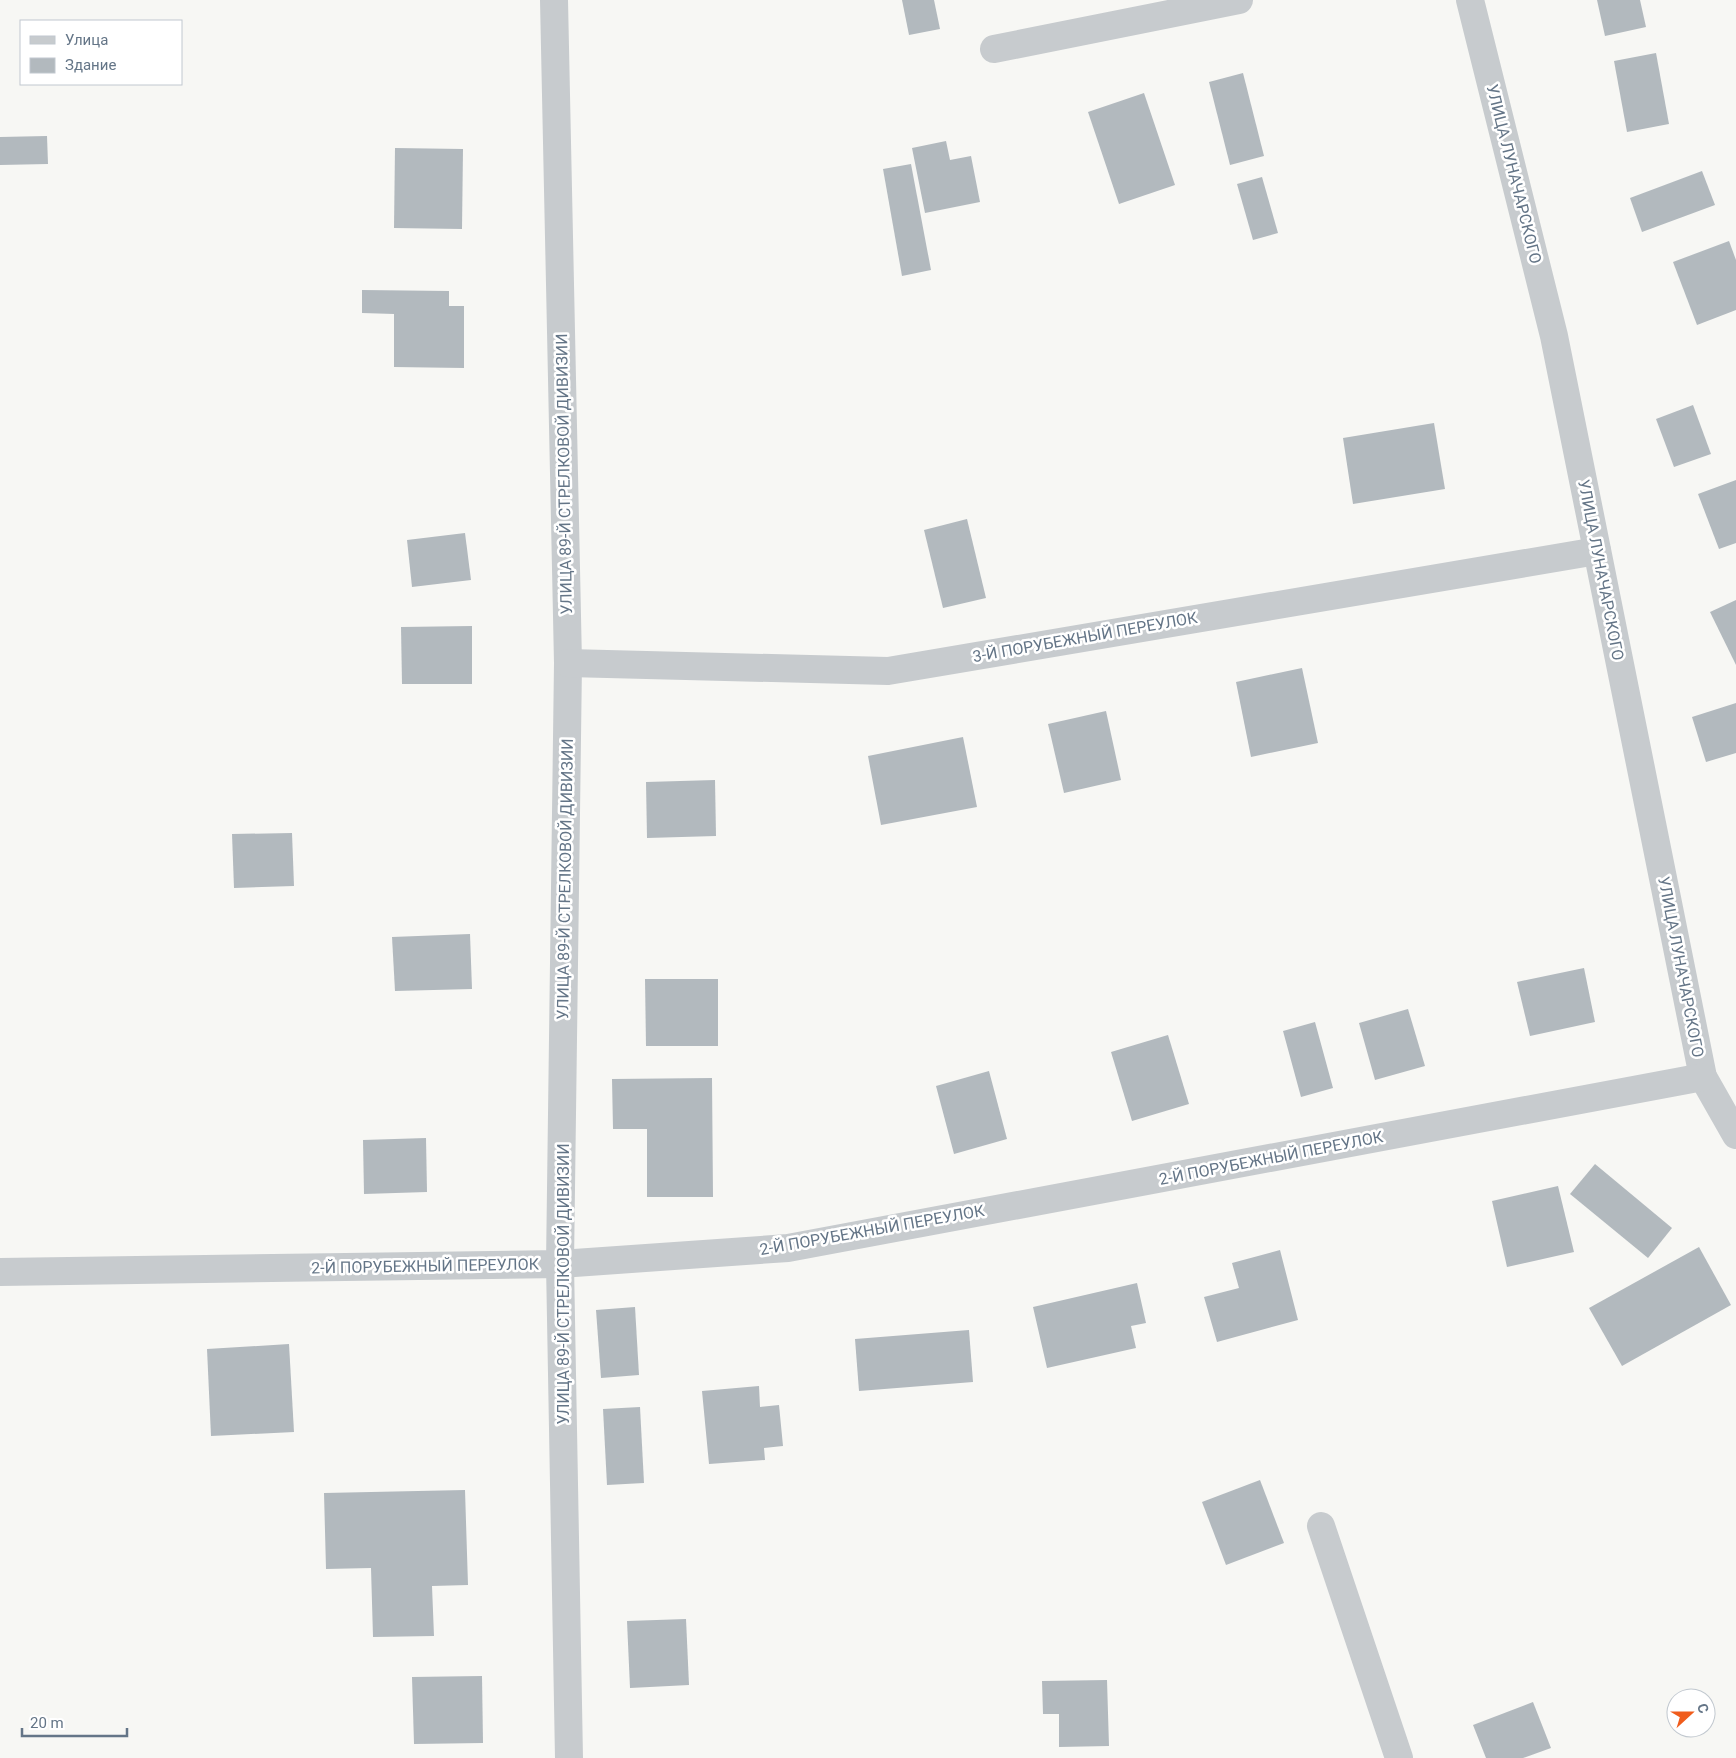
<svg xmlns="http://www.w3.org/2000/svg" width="1736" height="1758" viewBox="0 0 1736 1758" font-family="Roboto,sans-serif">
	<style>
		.building { fill: #b2b9be }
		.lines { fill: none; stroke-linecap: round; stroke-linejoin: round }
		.minor { stroke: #c7cbce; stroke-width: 28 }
		.labels { text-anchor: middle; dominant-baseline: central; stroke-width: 5; stroke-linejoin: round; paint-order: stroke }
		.street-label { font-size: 16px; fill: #647587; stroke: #fff }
	</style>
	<rect width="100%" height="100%" fill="#f7f7f4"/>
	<g class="building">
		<path d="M902,0H934L940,29L909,35Z"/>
		<path d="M1597,0H1640L1646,27L1605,36Z"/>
		<path d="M1656,53L1669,124L1627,132L1614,61Z"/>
		<path d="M1243,73L1264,156L1230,165L1209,82Z"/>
		<path d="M1144,93L1175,185L1119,204L1088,112Z"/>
		<path d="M47,136L48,164L0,165V137Z"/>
		<path d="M946,141L950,160L971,156L980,202L925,213L912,148Z"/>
		<path d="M395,148L463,149L462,229L394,228Z"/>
		<path d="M911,164L931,270L902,276L883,169Z"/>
		<path d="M1702,171L1715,205L1642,232L1630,198Z"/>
		<path d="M1262,177L1278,233L1253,240L1237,184Z"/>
		<path d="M1729,241L1736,260V310L1697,325L1673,262Z"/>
		<path d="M362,290L449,291V306H464V368L394,367V314L362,313Z"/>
		<path d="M1693,405L1711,454L1674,467L1656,419Z"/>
		<path d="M1434,423L1445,489L1353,504L1343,438Z"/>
		<path d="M1736,480V543L1719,549L1698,494Z"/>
		<path d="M967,519L986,598L943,608L924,530Z"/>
		<path d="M465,533L471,580L412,587L407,540Z"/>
		<path d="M1736,600V665L1710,612Z"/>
		<path d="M472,626V684H402L401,627Z"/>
		<path d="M1302,668L1318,743L1251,757L1236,682Z"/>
		<path d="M1736,703V753L1706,762L1692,717Z"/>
		<path d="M1106,711L1121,780L1064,793L1048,724Z"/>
		<path d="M963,737L977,807L881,825L868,756Z"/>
		<path d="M715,780L716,836L647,838L646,782Z"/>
		<path d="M292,833L294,886L234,888L232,834Z"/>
		<path d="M470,934L472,989L395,991L392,937Z"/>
		<path d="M1584,968L1595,1022L1530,1036L1517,982Z"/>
		<path d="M645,979H718V1046H646Z"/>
		<path d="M1408,1009L1425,1066L1375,1080L1359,1023Z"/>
		<path d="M1315,1022L1333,1088L1301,1097L1283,1031Z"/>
		<path d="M1168,1035L1189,1104L1132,1121L1111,1052Z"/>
		<path d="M989,1071L1007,1139L954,1154L936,1086Z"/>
		<path d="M712,1078L713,1197H647V1129H613L612,1079Z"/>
		<path d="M426,1138L427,1192L364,1194L363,1140Z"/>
		<path d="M1595,1164L1672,1228L1648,1258L1570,1194Z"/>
		<path d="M1558,1186L1574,1252L1507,1267L1492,1201Z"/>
		<path d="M1699,1247L1731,1305L1622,1366L1589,1308Z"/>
		<path d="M1280,1250L1298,1320L1217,1342L1204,1297L1239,1288L1232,1263Z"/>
		<path d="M1137,1283L1146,1323L1131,1326L1136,1348L1047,1368L1033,1307Z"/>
		<path d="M635,1307L639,1375L601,1378L596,1310Z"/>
		<path d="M969,1330L973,1382L859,1391L855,1339Z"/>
		<path d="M289,1344L294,1432L211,1436L207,1349Z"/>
		<path d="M759,1386L760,1407L779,1405L783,1446L764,1448L765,1460L709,1464L702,1391Z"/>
		<path d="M640,1407L644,1483L607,1485L603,1409Z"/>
		<path d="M1260,1480L1284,1543L1226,1565L1202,1502Z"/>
		<path d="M465,1490L468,1585L432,1586L434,1636L373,1637L371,1568L326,1569L324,1493Z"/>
		<path d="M686,1619L689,1685L630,1688L627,1621Z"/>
		<path d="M482,1676L483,1743L414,1744L412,1677Z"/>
		<path d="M1107,1680L1109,1746L1059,1747V1714H1043L1042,1681Z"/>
		<path d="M1533,1702L1551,1748L1523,1758H1486L1473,1725Z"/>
	</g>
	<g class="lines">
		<g class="minor">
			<path d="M554,0L568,663L560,1264L569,1758"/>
			<path d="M1470,0L1554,336L1703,1077L1736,1135"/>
			<path d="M994,49L1239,0"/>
			<path d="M568,663L888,671L1597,551"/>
			<path d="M0,1272L560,1264L788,1248L1703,1077"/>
			<path d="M1321,1526L1399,1758"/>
		</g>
	</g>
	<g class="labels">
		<g class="street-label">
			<text transform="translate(1514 174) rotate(76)">УЛИЦА ЛУНАЧАРСКОГО</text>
			<text transform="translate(564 474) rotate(-91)">УЛИЦА 89-Й СТРЕЛКОВОЙ ДИВИЗИИ</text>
			<text transform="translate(1601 570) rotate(79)">УЛИЦА ЛУНАЧАРСКОГО</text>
			<text transform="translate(1085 637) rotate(-10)">3-Й ПОРУБЕЖНЫЙ ПЕРЕУЛОК</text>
			<text transform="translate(565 879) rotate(-89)">УЛИЦА 89-Й СТРЕЛКОВОЙ ДИВИЗИИ</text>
			<text transform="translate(1681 967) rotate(79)">УЛИЦА ЛУНАЧАРСКОГО</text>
			<text transform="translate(1271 1158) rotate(-11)">2-Й ПОРУБЕЖНЫЙ ПЕРЕУЛОК</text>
			<text transform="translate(872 1230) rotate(-10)">2-Й ПОРУБЕЖНЫЙ ПЕРЕУЛОК</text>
			<text transform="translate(425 1266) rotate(-1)">2-Й ПОРУБЕЖНЫЙ ПЕРЕУЛОК</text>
			<text transform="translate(563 1284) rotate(-90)">УЛИЦА 89-Й СТРЕЛКОВОЙ ДИВИЗИИ</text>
		</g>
	</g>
	<rect x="20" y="20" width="162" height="65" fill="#ffffff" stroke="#c1c8cf"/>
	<rect x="30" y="36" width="25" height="8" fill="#c7cbce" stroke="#c1c8cf"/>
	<text x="65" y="45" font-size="15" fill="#647587">Улица</text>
	<rect x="30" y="58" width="25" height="15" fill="#b2b9be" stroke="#c1c8cf"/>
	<text x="65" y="70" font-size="15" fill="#647587">Здание</text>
	<g transform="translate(1691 1713) rotate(69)"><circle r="24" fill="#ffffff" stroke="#c1c8cf"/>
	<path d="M0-4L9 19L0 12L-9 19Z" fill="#f05c1c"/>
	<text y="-8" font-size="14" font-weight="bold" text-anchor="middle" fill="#647587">С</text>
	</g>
	<path d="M22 1728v8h105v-8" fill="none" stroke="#647587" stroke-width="2.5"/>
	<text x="30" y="1728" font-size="15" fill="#647587" stroke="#ffffff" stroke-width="4" paint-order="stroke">20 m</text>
</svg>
